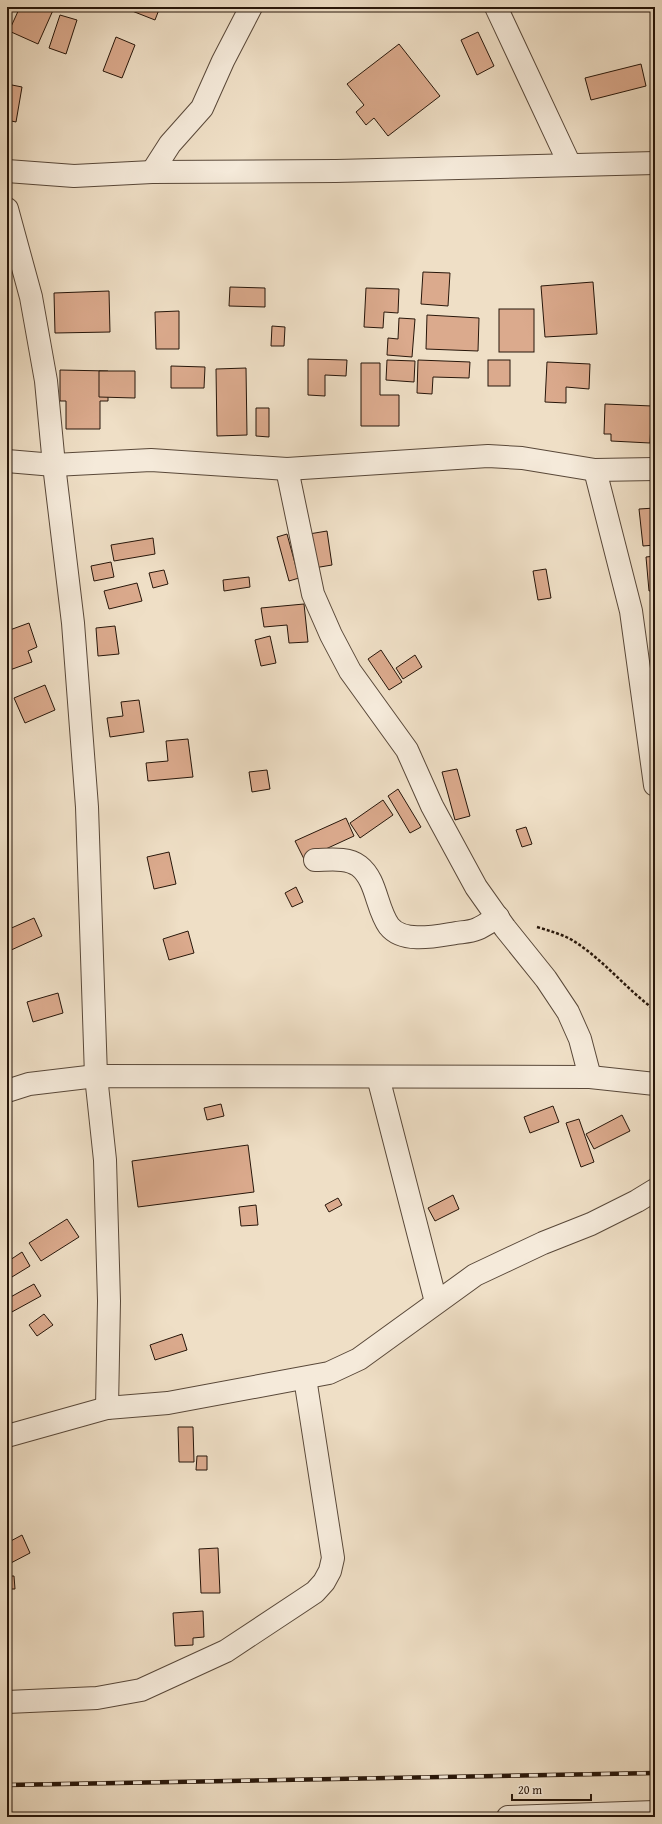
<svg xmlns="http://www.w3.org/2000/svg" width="662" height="1824" viewBox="0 0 662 1824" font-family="'Gentium Book Plus',serif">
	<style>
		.building { fill: #dbaa8d; stroke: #27160a }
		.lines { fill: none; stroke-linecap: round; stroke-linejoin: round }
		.minor-casing { stroke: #594839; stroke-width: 24 }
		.path { stroke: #27160a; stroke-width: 2.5; stroke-dasharray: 3 2; stroke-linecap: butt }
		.minor { stroke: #f5eada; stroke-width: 22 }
		.rail-casing { stroke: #27160a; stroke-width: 4.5 }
		.rail { stroke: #f5eada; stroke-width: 3; stroke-dasharray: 9; stroke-linecap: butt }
	</style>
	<rect width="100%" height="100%" fill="#efdfc6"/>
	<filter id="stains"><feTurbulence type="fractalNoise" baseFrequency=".005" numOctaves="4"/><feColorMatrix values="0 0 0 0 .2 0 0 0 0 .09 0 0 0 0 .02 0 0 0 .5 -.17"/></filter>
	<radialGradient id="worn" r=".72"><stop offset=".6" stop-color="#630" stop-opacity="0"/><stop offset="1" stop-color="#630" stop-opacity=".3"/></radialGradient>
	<g class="building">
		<path d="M20,7L54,8L38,44L9,31Z"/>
		<path d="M128,7H160L155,20L127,9Z"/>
		<path d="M60,15L77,20L66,54L49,48Z"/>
		<path d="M478,32L494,66L477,75L461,40Z"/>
		<path d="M116,37L135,45L122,78L103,71Z"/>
		<path d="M399,44L440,96L388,136L374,118L366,125L356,112L364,105L347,84Z"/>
		<path d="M641,64L646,86L591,100L585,78Z"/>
		<path d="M7,84L22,87L16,122L7,120Z"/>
		<path d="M423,272L450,273L448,306L421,304Z"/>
		<path d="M593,282L597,334L545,337L541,286Z"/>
		<path d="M230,287L265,288V307L229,306Z"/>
		<path d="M366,288L399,289L398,313L384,312L383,328L364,327Z"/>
		<path d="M109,291L110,332L55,333L54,293Z"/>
		<rect x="499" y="309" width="35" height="43"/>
		<path d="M179,311V349H156L155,312Z"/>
		<path d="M427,315L479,318L478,351L426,349Z"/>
		<path d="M399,318L415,319L412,357L387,355L388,338L398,339Z"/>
		<path d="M272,326L285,327L284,346H271Z"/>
		<path d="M308,359L347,360L346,376L325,375V396L308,395Z"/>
		<path d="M387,360L415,361L414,382L386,380Z"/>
		<path d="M418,360L470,362L469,378L433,377L432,394L417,393Z"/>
		<rect x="488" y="360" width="22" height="26"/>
		<path d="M547,362L590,364L589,389L566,387V403L545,402Z"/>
		<path d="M361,363H380V395H399V426H361Z"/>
		<path d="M171,366L205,367L204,388H171Z"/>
		<path d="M246,368L247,435L217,436L216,369Z"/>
		<path d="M60,370L108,371V401H100V429H66V401H60Z"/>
		<path d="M99,371H135V398L99,397Z"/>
		<path d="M605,404L652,406L650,443L611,441V434H604Z"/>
		<path d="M256,408H269V437L256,436Z"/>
		<path d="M655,508V545L643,546L639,509Z"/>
		<path d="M327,531L332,565L314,568L309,534Z"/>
		<path d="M287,534L299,578L289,581L277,537Z"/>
		<path d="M153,538L155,554L114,561L111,545Z"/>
		<path d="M655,556V590L649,591L646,557Z"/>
		<path d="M111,562L114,577L94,581L91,566Z"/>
		<path d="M546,569L551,598L538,600L533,571Z"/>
		<path d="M164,570L168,584L153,588L149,573Z"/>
		<path d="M249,577L250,587L224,591L223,580Z"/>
		<path d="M137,583L142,601L109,609L104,591Z"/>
		<path d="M304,604L308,642L289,643L287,625L264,627L261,608Z"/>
		<path d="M29,623L37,647L28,651L32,662L7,671V631Z"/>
		<path d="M115,626L119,654L98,656L96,628Z"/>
		<path d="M270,636L276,663L261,666L255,640Z"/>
		<path d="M381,650L402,682L389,690L368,659Z"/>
		<path d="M415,655L422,667L403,679L396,668Z"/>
		<path d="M45,685L55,710L25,723L14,698Z"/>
		<path d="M139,700L144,732L110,737L107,718L123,716L121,702Z"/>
		<path d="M188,739L193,777L148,781L146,763L168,761L166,741Z"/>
		<path d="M457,769L470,816L455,820L442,772Z"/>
		<path d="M267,770L270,789L252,792L249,772Z"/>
		<path d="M398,789L421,827L410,833L388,796Z"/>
		<path d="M383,800L393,815L360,838L350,823Z"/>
		<path d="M346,818L354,836L304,859L295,841Z"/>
		<path d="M526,827L532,844L522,847L516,830Z"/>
		<path d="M169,852L176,884L154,889L147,857Z"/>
		<path d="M296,887L303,902L292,907L285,893Z"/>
		<path d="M34,918L42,936L9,951L7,947V930Z"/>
		<path d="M188,931L194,953L169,960L163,939Z"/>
		<path d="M58,993L63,1013L33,1022L27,1002Z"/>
		<path d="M221,1104L224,1116L207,1120L204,1108Z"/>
		<path d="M553,1106L559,1122L530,1133L524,1117Z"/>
		<path d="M622,1115L630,1131L594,1149L586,1134Z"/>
		<path d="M579,1119L594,1162L581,1167L566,1123Z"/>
		<path d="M248,1145L254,1192L138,1207L132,1161Z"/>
		<path d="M453,1195L459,1209L435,1221L428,1208Z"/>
		<path d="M338,1198L342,1205L329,1212L325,1205Z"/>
		<path d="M256,1205L258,1225L241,1226L239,1207Z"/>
		<path d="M67,1219L79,1237L41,1261L29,1243Z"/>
		<path d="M22,1252L30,1266L7,1280V1262Z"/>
		<path d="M34,1284L41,1296L10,1313L7,1307V1299Z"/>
		<path d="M44,1314L53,1325L37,1336L29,1325Z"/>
		<path d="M182,1334L187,1350L155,1360L150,1345Z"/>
		<path d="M178,1427H193L194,1462H179Z"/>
		<path d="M197,1456H207V1470H196Z"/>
		<path d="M22,1535L30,1553L7,1565V1543Z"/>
		<path d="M218,1548L220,1593H201L199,1549Z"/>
		<path d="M7,1576H14L15,1589H7Z"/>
		<path d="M203,1611L204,1637L193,1638V1645L175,1646L173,1613Z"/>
	</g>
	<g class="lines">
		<g class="minor-casing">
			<g id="minor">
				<path d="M496,7L570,165"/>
				<path d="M7,171L74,176L152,172L336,171L655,163"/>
				<path d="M152,172L170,144L202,108L223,61L251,7"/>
				<path d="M7,209L31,297L46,381L54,465L73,623L87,807L96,1076L105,1160L109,1301L107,1408"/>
				<path d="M7,461L54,465L151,460L287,469L488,456L522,458L595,470L655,469"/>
				<path d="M287,469L313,594L331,635L350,671L407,750L432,806L476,887L505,928L546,979L568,1012L580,1039L590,1077"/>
				<path d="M595,470L631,611L655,785"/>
				<path d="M315,860C329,860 347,857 359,866C377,880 376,908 389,926C403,944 437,936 456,933C462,932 470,932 477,929C484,926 491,921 498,917"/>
				<path d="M378,1077L436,1302"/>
				<path d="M7,1091L29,1084L96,1076L590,1077L655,1084"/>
				<path d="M7,1436L107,1408L168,1403L329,1373L359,1359L475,1275L543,1243L591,1224L637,1201L655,1190"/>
				<path d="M7,1702L97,1698L141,1690L226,1651L300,1602L315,1592L324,1582L330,1571L333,1558L305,1378"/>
				<path d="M508,1817L655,1812"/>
			</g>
		</g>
		<path class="path" d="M537,927C550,931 561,934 572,940C603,959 626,989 655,1010"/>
		<use href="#minor" class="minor"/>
		<g class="rail-casing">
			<path id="rail" d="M7,1785L655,1773"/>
		</g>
		<use href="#rail" class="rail"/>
	</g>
	<rect width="662" height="1824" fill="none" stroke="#efdfc6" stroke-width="24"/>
	<rect x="8" y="8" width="646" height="1808" fill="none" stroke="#27160a" stroke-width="2"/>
	<rect x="12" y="12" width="638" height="1800" fill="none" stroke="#27160a"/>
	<path d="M512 1794v6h79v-6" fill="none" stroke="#27160a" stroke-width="2"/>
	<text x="518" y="1794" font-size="12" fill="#27160a" stroke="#f5eada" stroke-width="3" paint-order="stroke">20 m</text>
	<rect width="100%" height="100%" filter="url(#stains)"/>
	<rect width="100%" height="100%" fill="url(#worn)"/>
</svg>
